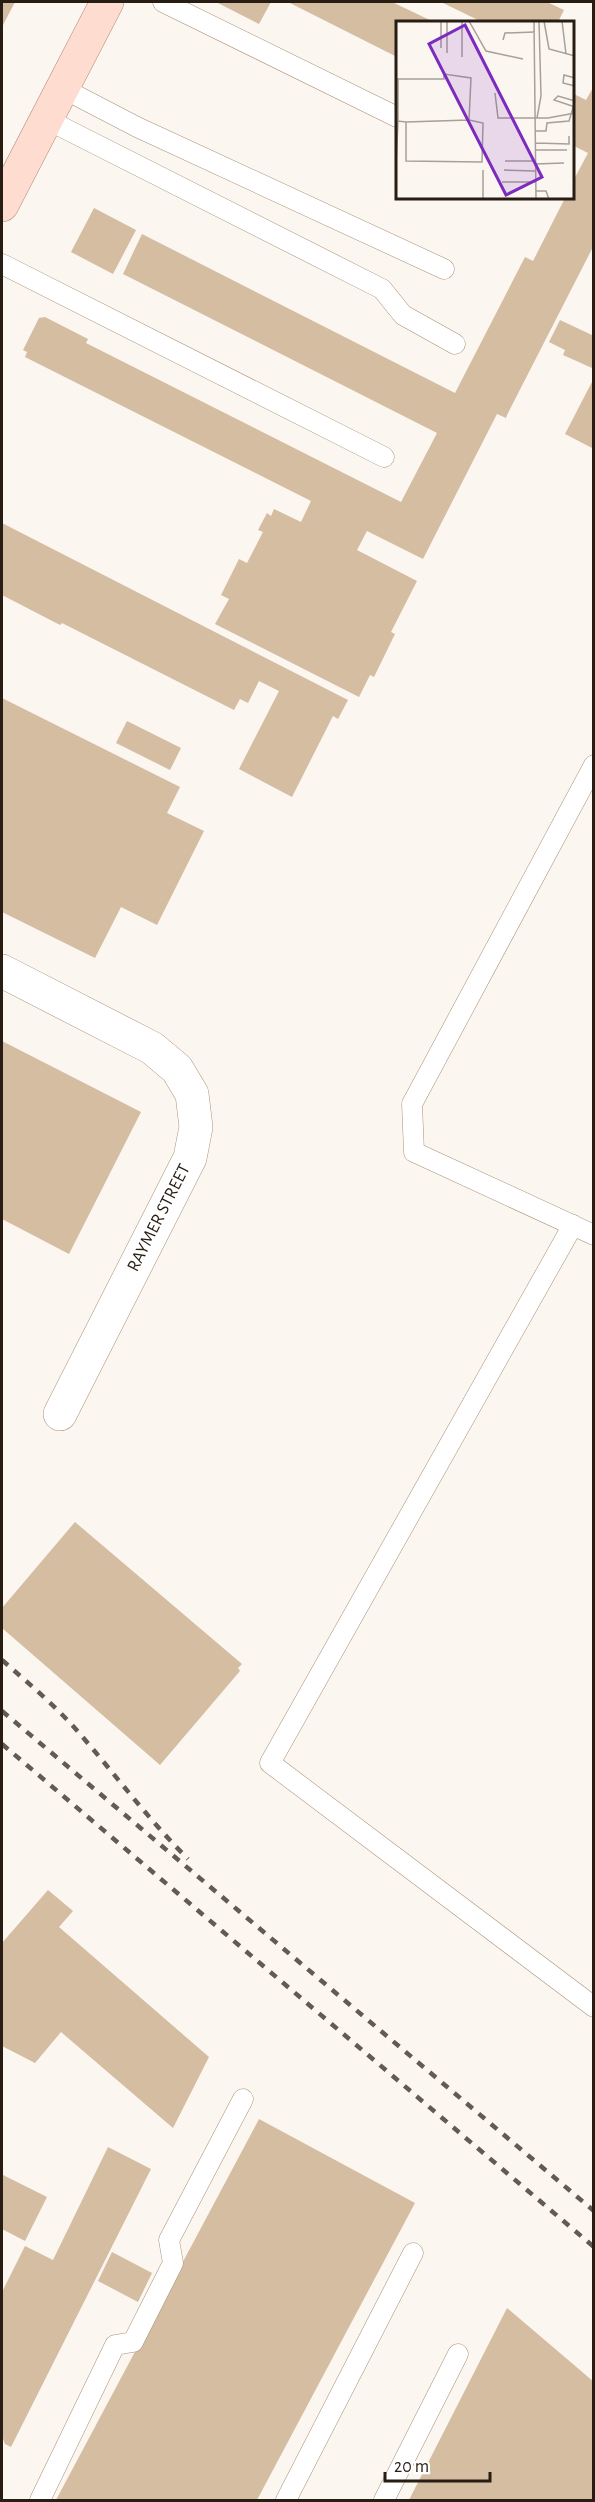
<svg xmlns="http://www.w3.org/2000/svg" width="595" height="2502" viewBox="0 0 595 2502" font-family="'Alegreya Sans',sans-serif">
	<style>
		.building { fill: #d4bda1 }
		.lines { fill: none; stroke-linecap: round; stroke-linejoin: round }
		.service-casing { stroke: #aa9078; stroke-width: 21 }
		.minor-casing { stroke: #aa9078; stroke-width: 34 }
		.primary-casing { stroke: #b38a78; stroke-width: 34 }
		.service { stroke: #fff; stroke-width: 20 }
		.minor { stroke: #fff; stroke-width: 33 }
		.primary { stroke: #fedccf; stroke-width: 33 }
		.rail { stroke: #635a52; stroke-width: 4.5; stroke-dasharray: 8 8; stroke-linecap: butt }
		.labels { text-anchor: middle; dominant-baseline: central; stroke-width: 5; stroke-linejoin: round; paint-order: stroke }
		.street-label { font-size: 18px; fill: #271d13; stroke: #fff }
		.inset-road { fill: none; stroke: #a79f98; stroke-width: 1.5 }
		.view { fill: #7b2cbf; fill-opacity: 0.15; stroke: #7b2cbf; stroke-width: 3 }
		.inset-edge { fill: none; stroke: #271d13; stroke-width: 3 }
	</style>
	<rect width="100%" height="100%" fill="#fcf6f1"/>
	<g class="building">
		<path d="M2,2H15L2,27Z"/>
		<path d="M216,2H271L259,24Z"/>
		<path d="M288,2H392L434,22H397V57Z"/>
		<path d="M441,2H547L564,10L558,22H482Z"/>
		<path d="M594,86V245L507,415L506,418L497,414L423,559L367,531L357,550L417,581L391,632L395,634L374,677L370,675L359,697L215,624L229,599L221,595L239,559L247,563L263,532L258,530L267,513L271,516L274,509L301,522L311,501L25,357L27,352L23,350L39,318L45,317L88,339L86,343L401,502L437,433L123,274L142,234L455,393L525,257L533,261L565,198H572V183L588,153L572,145V93L586,100Z"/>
		<path d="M94,208L136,230L113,274L71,252Z"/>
		<path d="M560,320L594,336L592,368L563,355L565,350L549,342Z"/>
		<path d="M594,378V449L565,434Z"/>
		<path d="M2,523L348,700L338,719L333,716L292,797L239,769L279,691L259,681L248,703L240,699L234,710L62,623L60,625L2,595Z"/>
		<path d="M2,698L180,787L167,813L204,831L157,925L121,907L95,958L2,912Z"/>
		<path d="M127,721L181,748L170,770L116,743Z"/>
		<path d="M2,1041L141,1112L69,1254L2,1219Z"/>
		<path d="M75,1522L242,1664L238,1668L240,1671L160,1765L2,1628V1608Z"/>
		<path d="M48,1890L73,1911L59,1927L209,2057L173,2128L61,2032L35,2063L2,2046V1943Z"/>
		<path d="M259,2119L415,2203L257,2500H56Z"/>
		<path d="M108,2147L151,2169L11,2447L5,2444L2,2436V2292L25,2246L53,2260Z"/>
		<path d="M3,2175L47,2197L25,2241L2,2229Z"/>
		<path d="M112,2252L152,2273L138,2302L98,2281Z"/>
		<path d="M507,2308L594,2382V2500H409Z"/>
	</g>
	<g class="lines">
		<g class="service-casing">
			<g id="service">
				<path d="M163,2L397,117"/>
				<path d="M62,88L137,127L444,269"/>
				<path d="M46,119L382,289L403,315L455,344"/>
				<path d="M2,264L384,457"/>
				<path d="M594,765L412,1104L414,1152L594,1235"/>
				<path d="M573,1225L270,1763L594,2007"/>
				<path d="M40,2500L115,2345L133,2342L173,2263L169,2240L243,2099"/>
				<path d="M286,2500L413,2253"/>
				<path d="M384,2500L458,2354"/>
			</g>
		</g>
		<g class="minor-casing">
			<path id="minor" d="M2,971L152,1048L177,1069L192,1094L196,1127L190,1158L60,1414"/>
		</g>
		<g class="primary-casing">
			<path id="primary" d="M2,205L107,2"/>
		</g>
		<use href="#service" class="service"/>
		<use href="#minor" class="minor"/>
		<use href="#primary" class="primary"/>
		<g class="rail">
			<path d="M2,1660C26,1681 51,1702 73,1726C112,1770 146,1817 188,1859"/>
			<path d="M2,1711L594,2211"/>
			<path d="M2,1744L594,2247"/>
		</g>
	</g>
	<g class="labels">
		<g class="street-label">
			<text transform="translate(159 1218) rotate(-63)">RAYMER STREET</text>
		</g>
	</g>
	<g transform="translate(396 21)">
		<rect width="178" height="178" fill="#fcf6f1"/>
		<path class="inset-road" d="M45,0V27M73,0L90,30L127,38M138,0L140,178M148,0L153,28L179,35M166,0L170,33M66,1V36M107,19L109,12L139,11M51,32V0M179,57L168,54L167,62L179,65M0,58H48V53L75,57L73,99L10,101V140L86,141L87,102L73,99M99,72L102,97H152L179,92M179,80L162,75L158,79L179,86M141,97L145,75L143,0M2,100V58M140,110H150L151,102L173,100L179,80M140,122L173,123V115M140,129H171M109,140H140M0,143L2,100L10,101M139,143L168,142M87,149V178M108,149L139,150M106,161H139M140,170H150L153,178"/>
		<path class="view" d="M69,4L146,156L110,174L33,23Z"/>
		<rect width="178" height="178" class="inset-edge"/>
	</g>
	<rect width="595" height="2502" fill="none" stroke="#271d13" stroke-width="6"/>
	<path d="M385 2472v9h105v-9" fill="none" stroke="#271d13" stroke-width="3"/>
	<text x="394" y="2472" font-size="18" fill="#271d13" stroke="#ffffff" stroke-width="4.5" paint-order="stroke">20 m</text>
</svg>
